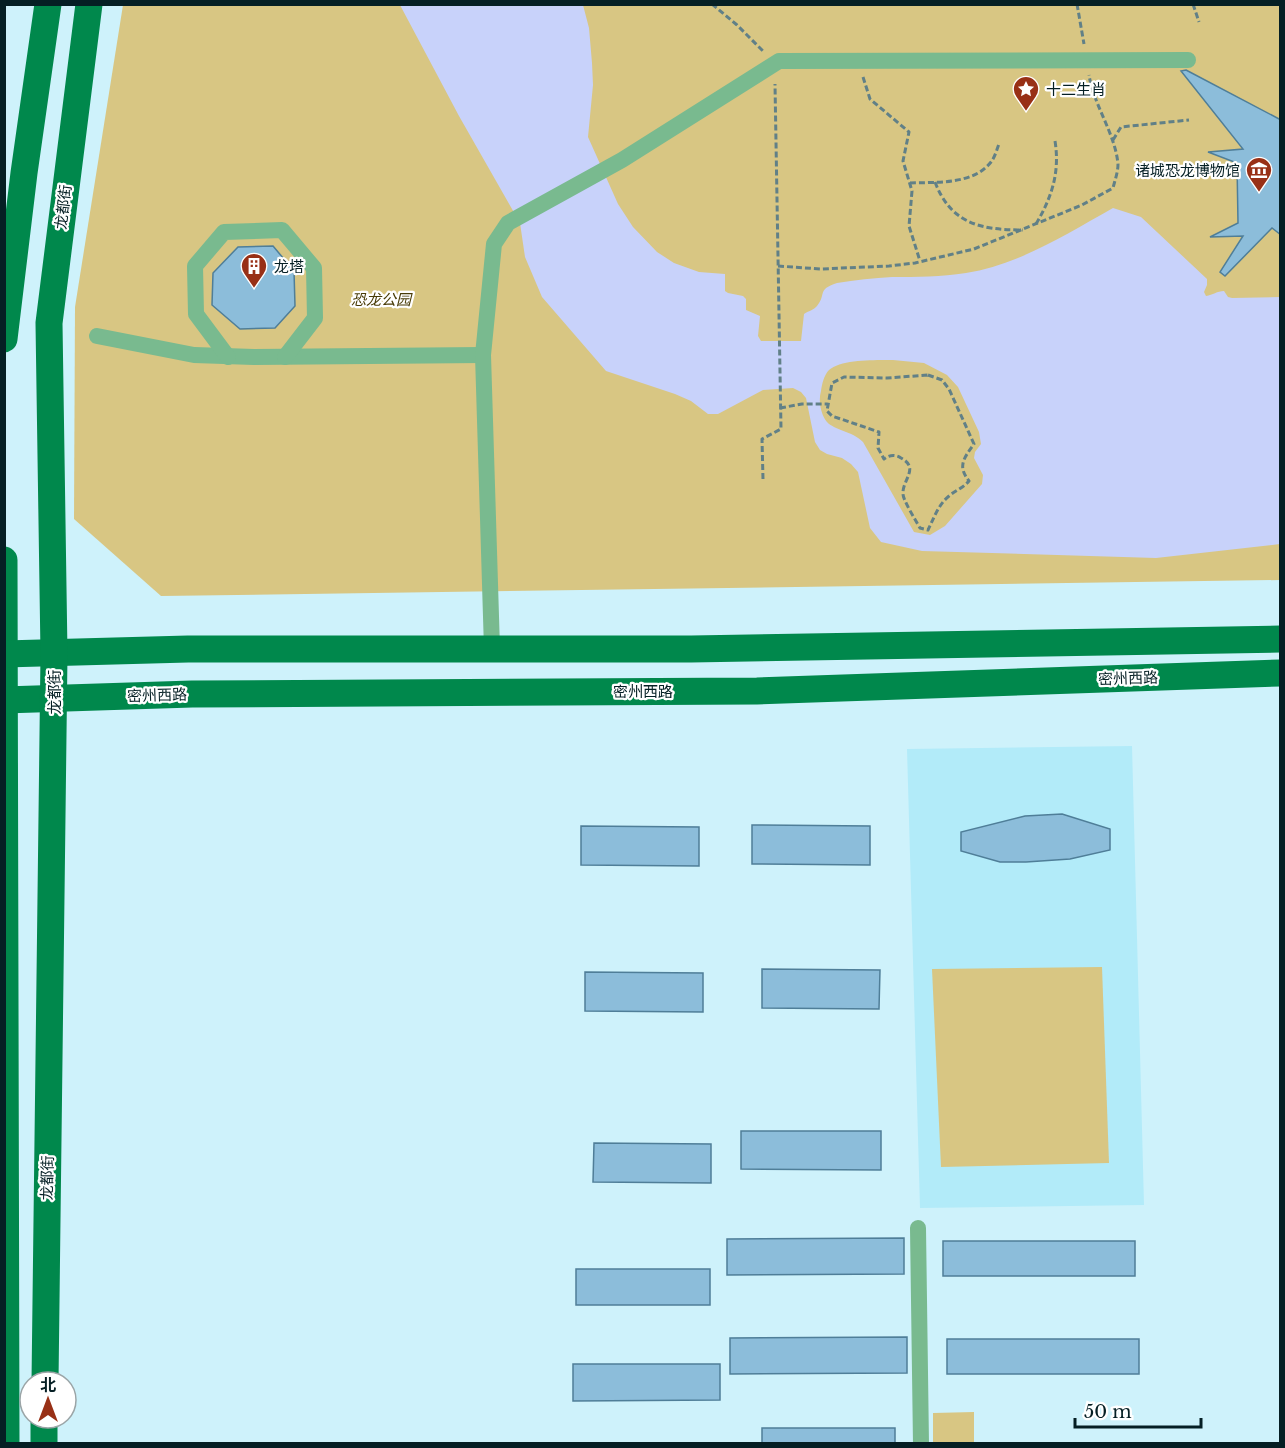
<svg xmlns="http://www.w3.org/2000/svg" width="1285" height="1448" viewBox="0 0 1285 1448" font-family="'Libre Baskerville','Noto Sans SC',serif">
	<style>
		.built { fill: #b2ebf9 }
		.green { fill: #d8c683 }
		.water { fill: #c8d2fa; fill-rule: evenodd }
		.building { fill: #8cbdda; stroke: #4f7e98; stroke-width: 1.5 }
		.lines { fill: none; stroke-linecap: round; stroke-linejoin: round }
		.path { stroke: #618087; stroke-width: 3; stroke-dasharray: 6 3; stroke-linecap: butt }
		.street { stroke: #79ba8f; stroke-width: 16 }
		.primary { stroke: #00884c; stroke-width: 27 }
		.labels { text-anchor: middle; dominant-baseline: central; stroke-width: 4.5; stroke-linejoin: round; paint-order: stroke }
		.poi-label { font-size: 15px; fill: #051f24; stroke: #fff; text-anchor: start }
		.street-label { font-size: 15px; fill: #051f24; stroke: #fff }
		.park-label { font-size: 15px; font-style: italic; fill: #483b06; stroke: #fff }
	</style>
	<rect width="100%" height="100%" fill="#cef2fb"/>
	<path class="built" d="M1132,746L1144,1205L920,1208L907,749Z"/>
	<g class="green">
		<path d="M123,5H1280V580L161,596L74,519L75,307Z"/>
		<path d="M1102,967L1109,1163L941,1167L932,969Z"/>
		<path d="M974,1412V1443H933V1413Z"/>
	</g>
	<path class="water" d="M400,5H583L589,28L592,63L593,85L588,137L618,204L633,227L657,252L674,263L699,272L725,274V291L728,293L743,296L746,299V310L760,316L758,336L761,341H801L804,314C808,311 814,310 817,306C827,294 816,290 837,283C855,280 874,278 892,277C917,277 941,277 966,273C1020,264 1065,235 1113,208L1141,217L1207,279V285L1204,292L1206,296C1213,295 1217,291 1224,291L1228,297L1232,298L1280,297V544L1156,558L922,551L881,542L870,528L858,472L851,464L842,458L827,454L820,450L815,442L806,398L801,392L793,388L763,390L718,414H708L691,401L675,394L606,371L542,297L525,257L520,223L459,116ZM893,360L924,363L947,375L958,387L979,432L981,444L975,452L974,458L983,475L982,484L945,526L930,535L914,532L863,442C852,431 834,430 827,422C821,415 818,401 821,391C822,384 824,375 829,370C841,359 877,360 893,360Z"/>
	<g class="building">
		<path d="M1186,70L1281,120V235L1272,228L1225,276L1220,272L1243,236L1210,237L1238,223L1237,163L1208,152L1243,149L1181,71Z"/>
		<path d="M273,246L294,271L295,306L275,328L240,329L212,305L213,273L238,247Z"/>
		<path d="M1062,814L1110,829V850L1070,859L1026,862H1000L961,851V832L1025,816Z"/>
		<path d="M752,825L870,826V865L752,864Z"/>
		<path d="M581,826L699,827V866L581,865Z"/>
		<path d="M762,969L880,970L879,1009L762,1008Z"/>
		<path d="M585,972L703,973V1012L585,1011Z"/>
		<path d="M741,1131H881V1170L741,1169Z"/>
		<path d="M594,1143L711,1144V1183L593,1182Z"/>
		<path d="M904,1238V1274L727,1275V1239Z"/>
		<rect x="943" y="1241" width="192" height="35"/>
		<rect x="576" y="1269" width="134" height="36"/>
		<path d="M907,1337V1373L730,1374V1338Z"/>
		<rect x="947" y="1339" width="192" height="35"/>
		<path d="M573,1364H720V1400L573,1401Z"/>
		<rect x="762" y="1428" width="133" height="15"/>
	</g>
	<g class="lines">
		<g class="path">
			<path d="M712,4L737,25L764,52"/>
			<path d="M1077,4L1084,44"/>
			<path d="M1193,4L1199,22"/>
			<path d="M863,77L870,99L909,132L903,161L912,191L909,226L920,261"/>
			<path d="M1113,140L1121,127L1189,120"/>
			<path d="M935,182C951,224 981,230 1023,230"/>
			<path d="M910,183C936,182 973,185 991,162C995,157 997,149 999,144"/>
			<path d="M1036,224C1052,197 1060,172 1055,141"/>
			<path d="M778,266L821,269L889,266L915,263L974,249L1082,205L1113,188C1115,180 1118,172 1118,164C1115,133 1094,106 1089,75"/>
			<path d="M928,375L942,380L949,389L974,444C964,458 957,466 969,481C963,488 956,490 949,496C938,505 934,518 928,530L920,528C916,521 903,500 903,494C902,480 920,468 901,458C895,454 889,455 884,459L878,448L879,432L832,416L827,411L832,383L844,377L887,378Z"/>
			<path d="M780,408L802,404H827"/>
			<path d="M763,479L762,439L781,429L775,84"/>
		</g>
		<g class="street">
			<path d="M97,336L194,355L254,357L483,355"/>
			<path d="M228,357L196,314L195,266L224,232L282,230L314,268L315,318L285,357"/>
			<path d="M492,649L483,355L494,244L508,223L622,160L779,61L1188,60"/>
			<path d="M918,1228L921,1444"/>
		</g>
		<g class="primary">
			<path d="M4,339L24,173L48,4"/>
			<path d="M4,560L6,1444"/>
			<path d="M4,654L188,649H691L1280,639"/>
			<path d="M4,700L192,694L757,691L1280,673"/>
			<path d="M45,1382L54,654L49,323L89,4"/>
			<path d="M44,1444V1418"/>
		</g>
	</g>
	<defs>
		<g id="sight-pin" transform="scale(1.35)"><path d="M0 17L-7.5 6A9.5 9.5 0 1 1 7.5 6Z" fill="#983016" stroke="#fff"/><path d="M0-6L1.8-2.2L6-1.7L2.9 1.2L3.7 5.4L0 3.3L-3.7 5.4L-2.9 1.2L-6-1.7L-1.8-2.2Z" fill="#fff"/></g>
		<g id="museum-pin" transform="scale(1.35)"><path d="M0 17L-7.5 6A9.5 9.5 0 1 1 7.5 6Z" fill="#983016" stroke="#fff"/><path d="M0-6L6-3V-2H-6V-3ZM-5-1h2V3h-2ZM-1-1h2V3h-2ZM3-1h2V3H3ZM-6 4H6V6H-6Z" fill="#fff"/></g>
		<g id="building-pin" transform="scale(1.35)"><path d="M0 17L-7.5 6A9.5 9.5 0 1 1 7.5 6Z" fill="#983016" stroke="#fff"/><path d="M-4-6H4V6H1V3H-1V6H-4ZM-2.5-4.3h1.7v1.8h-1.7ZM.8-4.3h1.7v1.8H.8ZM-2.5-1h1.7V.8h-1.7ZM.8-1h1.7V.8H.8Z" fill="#fff"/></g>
	</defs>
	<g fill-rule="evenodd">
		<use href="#sight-pin" x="1026" y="89"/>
		<use href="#museum-pin" x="1259" y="170"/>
		<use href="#building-pin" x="254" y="266"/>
	</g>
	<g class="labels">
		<g class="poi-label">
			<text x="1046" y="89">十二生肖</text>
			<text x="1240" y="170" text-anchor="end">诸城恐龙博物馆</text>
			<text x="274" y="266">龙塔</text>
		</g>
		<g class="street-label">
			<text transform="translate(63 207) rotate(-83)">龙都街</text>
			<text transform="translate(1128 678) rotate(-2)">密州西路</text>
			<text x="643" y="691">密州西路</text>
			<text transform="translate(54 692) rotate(-90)">龙都街</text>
			<text transform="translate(157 695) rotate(-2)">密州西路</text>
			<text transform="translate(47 1178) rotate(-89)">龙都街</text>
		</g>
		<g class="park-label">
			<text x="381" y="299">恐龙公园</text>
		</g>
	</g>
	<rect width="1285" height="1448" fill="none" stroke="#051f24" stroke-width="12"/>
	<g transform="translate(48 1400)"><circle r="28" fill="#ffffff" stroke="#9ba5a7" stroke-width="1.5"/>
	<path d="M0-4.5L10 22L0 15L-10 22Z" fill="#983016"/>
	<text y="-9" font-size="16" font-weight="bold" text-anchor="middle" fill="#051f24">北</text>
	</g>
	<path d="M1075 1418v9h126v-9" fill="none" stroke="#051f24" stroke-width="3"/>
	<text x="1084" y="1418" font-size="18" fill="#051f24" stroke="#ffffff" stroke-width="4.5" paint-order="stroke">50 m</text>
</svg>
